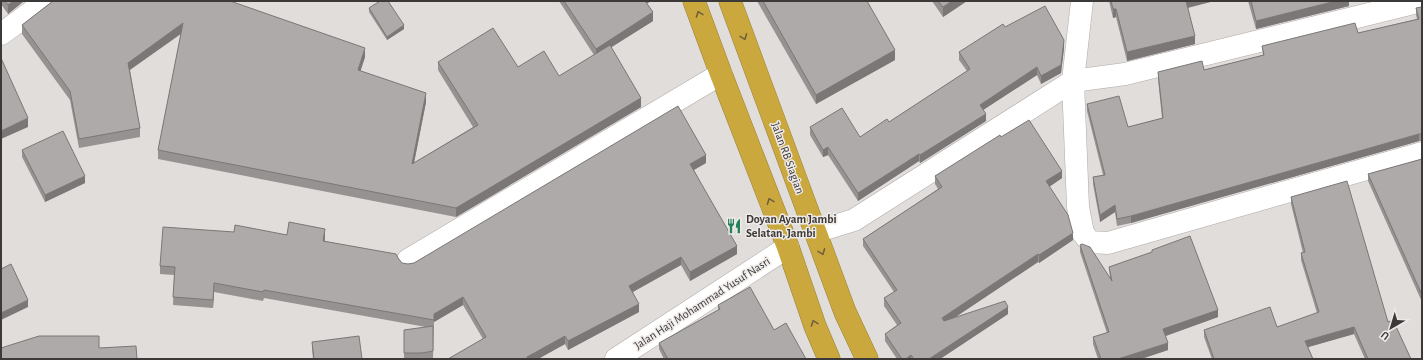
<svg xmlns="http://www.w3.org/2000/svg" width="1423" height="360" viewBox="0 0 1423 360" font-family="'Alegreya Sans',sans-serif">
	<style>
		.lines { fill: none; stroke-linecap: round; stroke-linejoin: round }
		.minor-casing { stroke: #aeaaa8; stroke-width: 23 }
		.highway-casing { stroke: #98823c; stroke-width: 23 }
		.minor { stroke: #fff; stroke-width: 22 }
		.highway { stroke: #caa83e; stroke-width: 22 }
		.wall { fill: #969291 }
		.shaded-wall { fill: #7a7776 }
		.building { fill: #aeaaa9; stroke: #7a7776 }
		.oneway { stroke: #6e603b }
		.labels { text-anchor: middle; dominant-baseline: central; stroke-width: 3; stroke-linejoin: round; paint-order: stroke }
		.street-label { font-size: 12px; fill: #3c3a39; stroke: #eeeae8 }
		.poi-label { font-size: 12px; font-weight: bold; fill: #3c3a39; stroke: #eeeae8; text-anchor: start }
	</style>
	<rect width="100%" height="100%" fill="#e1dddb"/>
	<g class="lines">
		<g class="minor-casing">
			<g id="minor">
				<path d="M1082,1L1073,81L1078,207L1083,233L1090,242L1108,243L1422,153"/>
				<path d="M1,34L30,13L44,1"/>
				<path d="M815,232L854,220L1073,81L1125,74L1422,1"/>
				<path d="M408,260L721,74"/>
				<path d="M616,359L788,247"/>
			</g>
		</g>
		<g class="highway-casing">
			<g id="highway">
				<path d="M694,1L721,74L788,247L815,326L829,359"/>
				<path d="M730,1L845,312L867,359"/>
			</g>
		</g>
		<use href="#minor" class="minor"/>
		<use href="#highway" class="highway"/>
	</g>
	<g class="wall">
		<path d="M1,1H24L8,14L1,4Z"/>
		<path d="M53,1L365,57L360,71L426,102L414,163L473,127L438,70V62L518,67L559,76L594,55L559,1H651L647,3L653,21L611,47L641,107L456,217L158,159V150L181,34L130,70L140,128V137L79,148L70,100L22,34V25Z"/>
		<path d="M757,1H867L895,60L816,104Z"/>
		<path d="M932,1H967L943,17Z"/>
		<path d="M1109,1H1214L1188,8L1195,44L1127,61L1116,17L1113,18Z"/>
		<path d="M1248,1H1349V6L1256,29Z"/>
		<path d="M1422,7V141H1419L1131,223L1117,226L1115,212L1100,222L1093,184V177L1103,175L1087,111V104L1128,127L1162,118L1158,79V72L1204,70L1263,55L1262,46L1358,33L1417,19L1416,15V8Z"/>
		<path d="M369,8L404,29L387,40L369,12Z"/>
		<path d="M1005,27L1064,48L1061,73L1041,84L1037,75L983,110L986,121L920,163L919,161L858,201L828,155L823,157L810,135V127L860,137L889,122L967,71L959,60V52Z"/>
		<path d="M1001,137L1062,178L1049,187L1073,240L1039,263L1038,262L954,318L1008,314L940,359H897L885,341V334L897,325L884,306V298L894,292L863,246V239L938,189L935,184V176Z"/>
		<path d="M22,150L85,183L45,202L22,157Z"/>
		<path d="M1422,159V302L1368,181V174Z"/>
		<path d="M706,163L694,170L737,254L690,281L681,265L633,292L639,312L568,350L565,344L538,359H448L483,339L463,305L434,322L433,358L423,359H404V330L426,327L264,298L263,301L214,292L213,308L173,305L174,275L160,274V266L234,232L325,237V241L398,258L402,263L408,264L414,263Z"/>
		<path d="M1291,197L1388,322L1411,359H1365L1354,334L1308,347L1313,359H1212L1204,337V330L1277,327L1317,313L1301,260V253H1303L1291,204Z"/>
		<path d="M1080,245L1110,278L1109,267L1152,253V250L1218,317L1165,336L1168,350L1141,359H1098L1093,344V337L1107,333L1080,252Z"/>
		<path d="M718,305L774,330L806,359H664L659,349V343L718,310Z"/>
		<path d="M312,342L362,359H313L312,349Z"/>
	</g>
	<g class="shaded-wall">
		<path d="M13,1H24L8,14V5Z"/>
		<path d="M643,1H651L643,6Z"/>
		<path d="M952,1H967L943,17V7Z"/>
		<path d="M1186,1H1214L1186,8Z"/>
		<path d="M1336,1H1349V6L1256,29V21Z"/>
		<path d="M1113,9H1116V17L1113,18Z"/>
		<path d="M653,12V21L596,57V49Z"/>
		<path d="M183,23V32L128,71V63Z"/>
		<path d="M404,25V29L387,40V37Z"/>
		<path d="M1195,36V44L1127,61V52Z"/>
		<path d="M1064,40V48L1061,73L1041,84V76Z"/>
		<path d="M365,48V57L358,79V70Z"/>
		<path d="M895,50V60L816,104V95Z"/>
		<path d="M1037,67V75L980,112V105Z"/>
		<path d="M426,93V102L412,173V164Z"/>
		<path d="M641,98V107L456,217V208Z"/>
		<path d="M986,114V121L920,163V155Z"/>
		<path d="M28,118V127L1,139V131Z"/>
		<path d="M1419,134V141L1131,223V216Z"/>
		<path d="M828,147V155L823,157V150Z"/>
		<path d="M919,154V161L858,201V193Z"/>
		<path d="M706,155V163L690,172V164Z"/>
		<path d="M1062,171V178L1046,189V181Z"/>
		<path d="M85,176V183L45,202V195Z"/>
		<path d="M1115,205V212L1100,222V215Z"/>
		<path d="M325,229V237L323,249V241Z"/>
		<path d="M1073,233V240L1039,263V255Z"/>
		<path d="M737,246V254L690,281V272Z"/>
		<path d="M1038,254V262L942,326V318Z"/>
		<path d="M681,257V265L629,294V286Z"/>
		<path d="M214,283V292L213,308V300Z"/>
		<path d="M463,297V305L434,322V314Z"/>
		<path d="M28,300V307L1,320V313Z"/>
		<path d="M639,304V312L568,350V341Z"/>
		<path d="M1008,307V314L940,359H929Z"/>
		<path d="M1218,310V317L1163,337V329Z"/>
		<path d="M1354,327V334L1305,348V341Z"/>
		<path d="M565,336V344L538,359H527V357Z"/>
		<path d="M1168,343V350L1141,359H1118Z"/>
		<path d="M911,355V359H906Z"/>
	</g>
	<g class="building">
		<path d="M5,1H13L8,5Z"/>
		<path d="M53,1H230L365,48L358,70L426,93L412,164L478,125L438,62L493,28L518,67L544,51L559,76L610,45L641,98L456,208L158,150L183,23L128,63L140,128L79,139L70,91L22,25Z"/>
		<path d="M380,1H388L404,25L387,37L369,8Z"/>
		<path d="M564,1H645L653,12L596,49Z"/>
		<path d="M763,1H867L895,50L816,95Z"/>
		<path d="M938,1H952L943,7Z"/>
		<path d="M1111,1H1186L1195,36L1127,52L1116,9H1113Z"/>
		<path d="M1251,1H1336L1256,21Z"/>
		<path d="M1045,6L1064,40L1061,65L1041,76L1037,67L980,105L986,114L920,155L919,154L858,193L828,147L823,150L810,127L842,108L860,137L887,119L889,122L970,69L959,52L1003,24L1005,27Z"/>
		<path d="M1422,7V134H1419L1131,216L1117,219L1115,205L1100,215L1093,177L1105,175L1087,104L1119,96L1128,127L1163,118L1158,72L1202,61L1204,70L1264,55L1262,46L1355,23L1358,33L1419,19L1416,8Z"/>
		<path d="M1,58L28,118L1,131Z"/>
		<path d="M678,106L706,155L690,164L737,246L690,272L681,257L629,286L639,304L568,341L565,336L527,357L528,359H448L486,337L463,297L434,314V320L264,290L263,292L214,283L213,300L173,297L175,267L160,266L163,227L234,232L235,225L287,235L289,222L325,229L323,241L396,254L398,258L402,263L408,264L414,263Z"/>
		<path d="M1029,120L1062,171L1046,181L1068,215L1073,233L1039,255L1038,254L942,318L944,321L1005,301L1008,307L929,359H914L911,355L906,359H902L885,334L901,323L884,298L897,290L863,239L942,187L935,176L1000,135L1001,137Z"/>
		<path d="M63,131L85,176L45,195L22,150Z"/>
		<path d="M1422,159V295L1368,174Z"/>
		<path d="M1347,181L1388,322L1393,320L1411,359H1368L1354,327L1305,341L1313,359H1214L1204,330L1270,307L1277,327L1319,312L1301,253L1305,252L1291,197Z"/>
		<path d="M1190,236L1218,310L1163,329L1168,343L1118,359H1101L1093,337L1109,332L1080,245L1082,244L1090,247L1112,281L1109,267L1152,252V250Z"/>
		<path d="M11,264L28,300L1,313V269Z"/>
		<path d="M750,287L774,330L786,323L806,359H668L659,343L720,309L718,305Z"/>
		<path d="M433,326V351L422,353H404V330Z"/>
		<path d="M39,336H99V348L136,346L137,359H1V348Z"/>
		<path d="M359,336L362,359H314L312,342Z"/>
	</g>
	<defs><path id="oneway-chevron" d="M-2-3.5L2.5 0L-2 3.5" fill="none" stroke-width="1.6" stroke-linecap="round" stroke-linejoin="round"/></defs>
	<g class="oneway">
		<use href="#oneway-chevron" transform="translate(699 14) rotate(-110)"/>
		<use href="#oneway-chevron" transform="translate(744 37) rotate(69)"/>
		<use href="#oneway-chevron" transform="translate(770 201) rotate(-111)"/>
		<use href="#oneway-chevron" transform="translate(822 252) rotate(69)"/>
		<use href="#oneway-chevron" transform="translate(814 323) rotate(-110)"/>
	</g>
	<defs>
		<g id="restaurant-bare" transform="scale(1.2)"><path d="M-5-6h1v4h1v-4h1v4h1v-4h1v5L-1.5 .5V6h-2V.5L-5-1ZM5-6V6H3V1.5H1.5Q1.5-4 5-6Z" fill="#238259" stroke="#eeeae8" stroke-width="2.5" paint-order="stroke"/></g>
	</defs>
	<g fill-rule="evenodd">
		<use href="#restaurant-bare" x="734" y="226"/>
	</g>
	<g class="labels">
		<g class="street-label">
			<text transform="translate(788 158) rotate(70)">Jalan RB Siagian</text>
			<text transform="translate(702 303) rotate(-33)">Jalan Haji Mohammad Yusuf Nasri</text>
		</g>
		<g class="poi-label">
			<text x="746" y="219">Doyan Ayam Jambi<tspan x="746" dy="14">Selatan, Jambi</tspan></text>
		</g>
	</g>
	<rect width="1423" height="360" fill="none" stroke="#3c3a39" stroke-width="4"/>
	<g transform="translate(1391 328) rotate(218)" stroke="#eeeae8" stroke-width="3" paint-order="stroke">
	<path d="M0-3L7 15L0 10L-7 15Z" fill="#3c3a39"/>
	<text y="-6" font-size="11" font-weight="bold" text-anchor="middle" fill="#3c3a39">U</text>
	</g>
</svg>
